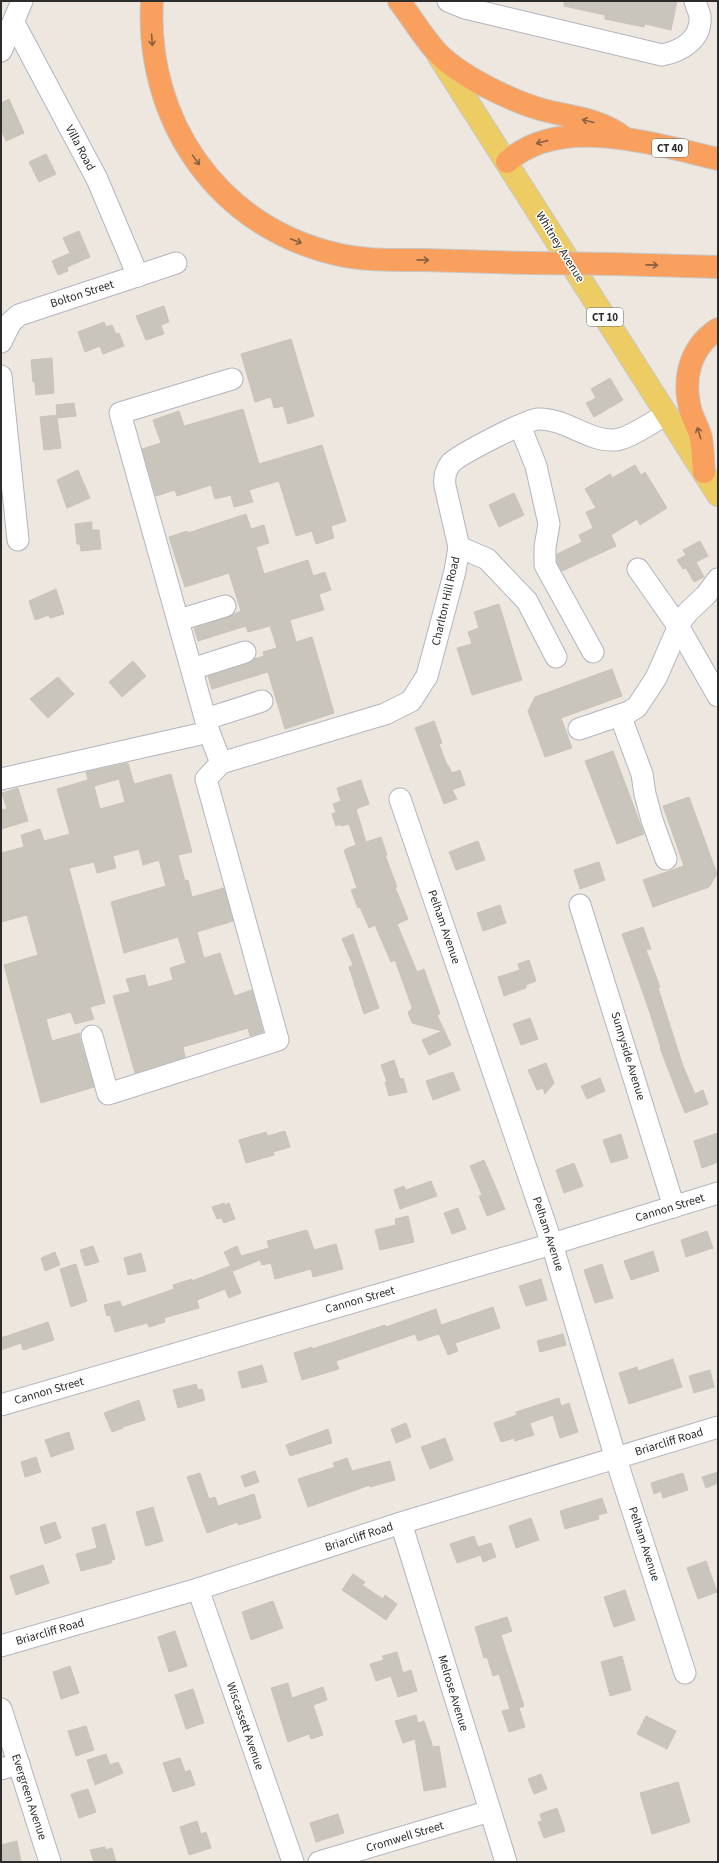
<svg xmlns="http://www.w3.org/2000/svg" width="719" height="1863" viewBox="0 0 719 1863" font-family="'Source Sans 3',sans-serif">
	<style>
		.building { fill: #c9c5bd; stroke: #c9c3b8; fill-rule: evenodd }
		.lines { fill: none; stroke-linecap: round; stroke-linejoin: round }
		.minor-casing { stroke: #b2b5bf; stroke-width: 23 }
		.major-casing { stroke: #c8c8c8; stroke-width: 24 }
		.highway-casing { stroke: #c8c8c8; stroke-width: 24 }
		.minor { stroke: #fff; stroke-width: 21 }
		.major { stroke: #edcc64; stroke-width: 22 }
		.highway { stroke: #f9a05e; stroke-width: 22 }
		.highway-bridge-casing { stroke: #c8c8c8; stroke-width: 24; stroke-linecap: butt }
		.highway-bridge { stroke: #f9a05e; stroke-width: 22 }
		.oneway { stroke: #886042 }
		.labels { text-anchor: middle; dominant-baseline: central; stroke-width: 3; stroke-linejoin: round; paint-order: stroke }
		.shield { fill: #fff; stroke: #6b6b6b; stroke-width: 1 }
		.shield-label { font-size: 11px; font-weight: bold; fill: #2c2c2c }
		.street-label { font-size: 12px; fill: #2c2c2c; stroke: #fff }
	</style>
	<rect width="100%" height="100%" fill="#ede7df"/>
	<g class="building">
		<path d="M564,1H677L671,30L645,24L644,27L605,19V15L564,6Z"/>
		<path d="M9,99L24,133L6,141L1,129V103Z"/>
		<path d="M46,154L56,174L39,182L29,162Z"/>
		<path d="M79,231L90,257L67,267L68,271L58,275L52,261L70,253L63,238Z"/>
		<path d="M164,306L169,322L161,325L164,334L146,340L136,316Z"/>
		<path d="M104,322L106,327L112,325L116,334L119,333L124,346L103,354L100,346L85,352L78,332Z"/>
		<path d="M291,339L314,416L288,424L283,406L274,408L271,397L255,402L241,354Z"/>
		<path d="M52,358L54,393L36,395L35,382H33L31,360Z"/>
		<path d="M610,378L623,400L594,417L586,403L596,398L591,389Z"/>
		<path d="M74,403L76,416L57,418L61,448L44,450L40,417L57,415L56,405Z"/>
		<path d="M243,409L259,464L322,445L346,521L331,526L334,538L316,544L312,531L296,536L279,481L249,490L253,502L234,507L231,495L215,499L211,485L177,496L175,490L156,496L142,449L161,443L153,420L179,411L184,426Z"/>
		<path d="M635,465L641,475L645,472L667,508L640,525L637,519L611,535L616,546L562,571L557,562V554L582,542L579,535L593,528L586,512L596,508L585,489L610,474L612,478Z"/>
		<path d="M78,470L90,498L67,508L57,480Z"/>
		<path d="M514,493L524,515L499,527L489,505Z"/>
		<path d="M246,514L251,529L264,525L269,543L256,547L264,574L308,560L313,576L325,572L331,590L319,594L324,610L290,620L296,642L312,637L334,713L285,729L268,672L212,689L208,676L249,663L254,659L264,656L263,652L277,648L270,626L248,632L246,626L198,641L194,628L228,617L241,611L229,573L185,587L169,537L187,531L188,533Z"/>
		<path d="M92,522V530H99L101,549L81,551L80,544H77L75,524Z"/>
		<path d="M700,541L708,556L696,562L704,577L694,582L686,568L683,569L677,560L686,555L683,550Z"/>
		<path d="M56,589L64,614L50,618L49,615L35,620L29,601Z"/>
		<path d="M499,604L522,680L472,695L457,648L472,644L468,632L479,628L474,612Z"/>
		<path d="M133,661L146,676L122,697L109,682Z"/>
		<path d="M612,669L622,696L561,718L572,748L545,757L528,711L535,697Z"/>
		<path d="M58,677L74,694L48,718L30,699Z"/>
		<path d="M434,721L442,743L439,744L447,765H448L452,773L460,770L465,785L452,790L457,799L444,804L415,728Z"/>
		<path d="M613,751L644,834L617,844L585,761Z"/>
		<path d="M128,763L134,784L171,774L192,852L178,855L185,881L188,880L192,897L224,888L233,921L197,932L204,958L220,953L234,996L252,990L263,1032L250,1036L248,1028L183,1047L185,1057L135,1073L113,996L130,992L126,979L145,975L148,987L173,980L170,968L186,963L178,937L124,953L111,902L166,886L159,860L143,865L139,849L113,856L116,868L97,873L94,862L69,868L105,1003L90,1007L94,1019L75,1024L71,1012L46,1019L52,1041L80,1033V1039L94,1087L41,1103L4,965L38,955L27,915L1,922V853L24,847L21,835L40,829L44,841L70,834L57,789L88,780L86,772ZM119,779L125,802L100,809L94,786Z"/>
		<path d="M361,780L369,804L356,809L366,842L381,837L387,855H385L397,887H395L408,919L397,924L417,972L424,969L440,1014L437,1015L451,1045L429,1055L422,1040L442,1031L412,1023L408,1012L411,1010L412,1007L395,960L391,962L375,925L369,928L360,907L358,908L351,890L357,888L344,850L356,845L349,824L341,826L340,824L336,826L332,814L336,812L333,804L341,801L337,788Z"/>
		<path d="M18,788L28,821L1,829V810L7,809L2,793Z"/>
		<path d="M689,797L717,874L709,887L653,907L643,880L684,866L663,806Z"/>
		<path d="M478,841L485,860L456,870L449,852Z"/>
		<path d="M599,862L605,880L580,889L574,870Z"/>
		<path d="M500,905L506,923L483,931L477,913Z"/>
		<path d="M643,927L651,949L646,950L660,987L658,988L683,1066L695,1094L703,1090L708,1104L685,1113L660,1048H661L649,1010L622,934Z"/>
		<path d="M353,934L379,1008L364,1014L349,967L353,965L342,939Z"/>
		<path d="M529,960L536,981L526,985V988L504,996L498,977L520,970L518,964Z"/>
		<path d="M530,1018L538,1039L521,1045L513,1024Z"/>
		<path d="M394,1060L400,1079L403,1078L407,1092L389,1096L385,1082H387L381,1065Z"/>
		<path d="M546,1063L554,1083L545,1094L543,1088L537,1090L528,1070Z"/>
		<path d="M453,1072L460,1090L433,1100L426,1081Z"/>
		<path d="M600,1078L605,1091L587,1099L581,1086Z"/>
		<path d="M285,1131L290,1147L273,1152L274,1155L246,1163L239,1140L266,1132L268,1136Z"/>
		<path d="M718,1133V1162L702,1168L694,1141Z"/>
		<path d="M621,1134L628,1158L611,1163L603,1140Z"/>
		<path d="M484,1160L505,1209L487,1216L479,1196L482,1195L470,1166Z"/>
		<path d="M574,1163L583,1186L564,1193L556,1170Z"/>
		<path d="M431,1181L437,1196L400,1209L394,1190L404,1186L406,1190Z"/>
		<path d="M224,1203L225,1205L229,1203L235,1219L224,1223L221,1218L217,1219L212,1207Z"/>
		<path d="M458,1208L466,1229L452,1234L444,1213Z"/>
		<path d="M408,1216L414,1242L380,1250L375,1230L396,1225L395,1219Z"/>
		<path d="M307,1230L314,1250L336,1244L343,1269L313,1277L311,1269L275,1279L271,1263L262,1265L260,1260L233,1271L224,1252L237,1246L241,1256L269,1248L267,1241Z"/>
		<path d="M707,1231L713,1248L686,1257L681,1240Z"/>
		<path d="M93,1246L99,1262L85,1266L80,1250Z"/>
		<path d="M653,1251L659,1271L631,1280L624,1261Z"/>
		<path d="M55,1252L60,1265L45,1271L41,1258Z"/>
		<path d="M141,1253L146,1271L128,1275L124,1258Z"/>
		<path d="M76,1264L87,1301L71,1307L60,1269Z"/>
		<path d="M602,1264L613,1298L595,1303L584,1270Z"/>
		<path d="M230,1266L241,1293L229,1298L225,1289L197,1300L199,1308L164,1318L165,1322L149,1327L147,1323L115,1332L110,1315L107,1316L104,1305L120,1301L122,1307L174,1289L173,1285L192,1279V1281Z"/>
		<path d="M541,1279L547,1300L526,1306L519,1286Z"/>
		<path d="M493,1307L500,1328L455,1343L458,1351L448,1355L439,1334L418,1341L415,1334L336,1361L339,1369L302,1380L294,1353L312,1347V1349L385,1325L386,1327L436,1309L441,1325Z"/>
		<path d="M48,1322L54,1340L23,1350L21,1343L1,1350V1338Z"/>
		<path d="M563,1334L566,1345L540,1352L537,1341Z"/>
		<path d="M673,1359L682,1387L629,1404L619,1373L637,1367L638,1371Z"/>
		<path d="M262,1365L267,1382L242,1388L238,1372Z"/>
		<path d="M710,1370L714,1387L694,1393L689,1376Z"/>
		<path d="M196,1384L198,1390L202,1389L205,1400L178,1408L173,1390Z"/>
		<path d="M559,1398L561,1406L569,1403L578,1432L560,1438L553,1415L530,1423L534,1435L515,1441L514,1438L501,1442L494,1423L517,1415L516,1412Z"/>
		<path d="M139,1400L145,1420L122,1427L123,1428L112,1432L104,1413Z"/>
		<path d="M406,1423L411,1437L396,1443L391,1429Z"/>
		<path d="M328,1429L332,1443L290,1456L286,1445Z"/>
		<path d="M69,1432L74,1449L51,1457L45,1440Z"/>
		<path d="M445,1438L453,1460L430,1469L421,1447Z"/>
		<path d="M36,1457L41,1472L25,1477L21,1462Z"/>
		<path d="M347,1458L352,1471L390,1461L395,1480L370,1487V1485L308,1507L298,1479L335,1467L333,1463Z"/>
		<path d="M255,1471L259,1482L245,1487L241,1476Z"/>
		<path d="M718,1472V1483L706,1488L702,1477Z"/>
		<path d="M200,1473L209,1499L215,1497L218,1506L254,1494L261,1518L238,1525V1522L207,1533L187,1477Z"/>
		<path d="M683,1473L688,1490L663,1498L661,1491L654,1494L651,1483Z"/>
		<path d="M602,1498L607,1513L598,1515L599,1519L565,1529L560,1511Z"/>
		<path d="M153,1507L163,1541L146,1546L136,1512Z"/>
		<path d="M531,1518L539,1540L516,1548L509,1526Z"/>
		<path d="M55,1522L61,1538L45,1544L40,1527Z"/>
		<path d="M105,1524L115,1559L112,1560L111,1563L81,1571L76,1554L97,1548L92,1528Z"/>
		<path d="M474,1536L481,1555L457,1563L450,1544Z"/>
		<path d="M491,1543L496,1557L483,1562L478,1547Z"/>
		<path d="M706,1561L717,1592L698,1599L687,1568Z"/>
		<path d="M43,1565L49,1583L16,1595L10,1576Z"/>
		<path d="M353,1574L365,1582L362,1585L383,1599L385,1595L397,1604L386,1620L342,1590Z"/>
		<path d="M625,1590L635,1620L614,1627L604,1597Z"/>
		<path d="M273,1601L283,1628L251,1640L242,1612Z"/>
		<path d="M507,1617L512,1631L501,1635L524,1706L519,1708L525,1727L509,1732L502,1711L510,1709L499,1674L493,1676L487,1657L484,1658L475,1627Z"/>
		<path d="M175,1631L187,1666L169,1672L158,1637Z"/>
		<path d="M397,1652L403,1673L411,1670L417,1691L398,1697L391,1676L376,1681L370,1664L384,1660L382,1656Z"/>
		<path d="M622,1656L631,1690L610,1696L601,1662Z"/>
		<path d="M70,1666L79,1693L61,1699L53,1672Z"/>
		<path d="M288,1683L292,1698L323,1687L327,1700L313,1705L323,1735L311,1739L309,1734L288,1742L271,1688Z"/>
		<path d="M193,1689L204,1723L186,1729L175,1695Z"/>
		<path d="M416,1715L418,1723L424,1721L433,1747L439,1746L446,1787L424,1791L415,1739L403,1743L395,1721Z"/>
		<path d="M646,1716L676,1731L667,1749L637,1734Z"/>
		<path d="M86,1726L94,1750L76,1756L68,1731Z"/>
		<path d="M106,1754L110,1765L118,1762L123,1773L95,1785L87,1760Z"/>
		<path d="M180,1758L185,1772L190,1770L195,1785L173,1792L163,1763Z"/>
		<path d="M541,1774L547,1789L534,1794L528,1779Z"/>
		<path d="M678,1782L690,1822L652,1834L640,1793Z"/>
		<path d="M88,1789L96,1812L79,1818L71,1794Z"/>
		<path d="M557,1808L565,1831L544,1838L538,1822L542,1821L540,1814Z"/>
		<path d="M338,1814L344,1833L316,1842L310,1823Z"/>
		<path d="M197,1821L201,1834L206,1832L211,1848L189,1855L180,1827Z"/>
		<path d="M17,1841L21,1862H1V1845Z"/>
		<path d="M105,1847V1850L112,1848L116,1862H94L90,1850Z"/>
	</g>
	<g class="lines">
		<g class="minor-casing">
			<g id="minor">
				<path d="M448,1L465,8L662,55C682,51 702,39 700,16C699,11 696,6 695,1"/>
				<path d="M14,23L97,179L138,276"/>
				<path d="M1,51L22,1"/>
				<path d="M1,342L11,322L19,315L176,263"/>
				<path d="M1,376L18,540"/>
				<path d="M520,426L536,466L549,524L545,547V565L593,652"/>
				<path d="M459,547L487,559L527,601L556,657"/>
				<path d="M638,569L678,626L718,696"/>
				<path d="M179,620L225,606"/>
				<path d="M192,669L245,652"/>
				<path d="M620,715L642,774L645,794L652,820L666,859"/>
				<path d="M206,719L262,701"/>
				<path d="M579,729L629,712L637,707L656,678L681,621L688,612L706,595L718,579"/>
				<path d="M221,763L209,732L120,413L232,379"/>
				<path d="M1,779L209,732"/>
				<path d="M400,799L552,1244L616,1459L685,1673"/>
				<path d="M580,905L674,1207"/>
				<path d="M92,1036L108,1094L278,1040L206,779L221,763L385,714L411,701L427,676L455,571L459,547L445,486C444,478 445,470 451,463C460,454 526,420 538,419C565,418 589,442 615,440C629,439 654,421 667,414"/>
				<path d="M1,1405L552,1244L718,1193"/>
				<path d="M401,1523L506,1862"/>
				<path d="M198,1589L293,1862"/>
				<path d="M1,1646L198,1589L401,1523L718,1427"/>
				<path d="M1,1709L50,1862"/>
				<path d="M1,1769L19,1764"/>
				<path d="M319,1862L490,1811"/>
			</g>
		</g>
		<g class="major-casing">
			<path id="major" d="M438,55L718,495"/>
		</g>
		<g class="highway-casing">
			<g id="highway">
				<path d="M152,1C145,120 218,227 336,254C364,261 395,260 424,260C459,261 494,262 529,263"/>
				<path d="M399,1C411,17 422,35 435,50C457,75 511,101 543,110C570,117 601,119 623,137"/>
				<path d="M507,162C560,113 657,145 718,159"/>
				<path d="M613,264L718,267"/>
				<path d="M704,472C703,461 703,449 701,438C699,429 694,421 691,412C682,380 689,348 718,329"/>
			</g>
		</g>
		<use href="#minor" class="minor"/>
		<use href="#major" class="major"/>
		<use href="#highway" class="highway"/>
		<g class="highway-bridge-casing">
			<path id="highway-bridge" d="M529,263L613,264"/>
		</g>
		<use href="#highway-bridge" class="highway-bridge"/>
	</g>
	<defs><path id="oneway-shaft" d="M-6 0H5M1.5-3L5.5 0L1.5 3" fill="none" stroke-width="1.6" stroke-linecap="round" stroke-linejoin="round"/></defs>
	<g class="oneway">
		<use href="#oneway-shaft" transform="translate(152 40) rotate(86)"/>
		<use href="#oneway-shaft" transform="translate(588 121) rotate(-166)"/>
		<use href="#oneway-shaft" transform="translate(542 142) rotate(165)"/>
		<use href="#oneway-shaft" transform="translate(196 160) rotate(54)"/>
		<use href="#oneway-shaft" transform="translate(296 241) rotate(21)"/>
		<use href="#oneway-shaft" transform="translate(423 260) rotate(1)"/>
		<use href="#oneway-shaft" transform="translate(652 265) rotate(1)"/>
		<use href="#oneway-shaft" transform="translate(699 433) rotate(-107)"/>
	</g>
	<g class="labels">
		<g class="shield">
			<rect x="652" y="139" width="36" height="18" rx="3"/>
			<rect x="587" y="308" width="36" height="18" rx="3"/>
		</g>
		<g class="shield-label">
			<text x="670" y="148">CT 40</text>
			<text x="605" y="317">CT 10</text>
		</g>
		<g class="street-label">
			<text transform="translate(80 148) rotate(62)">Villa Road</text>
			<text transform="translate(560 247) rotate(58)">Whitney Avenue</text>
			<text transform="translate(82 294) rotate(-18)">Bolton Street</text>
			<text transform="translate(446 601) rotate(-77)">Charlton Hill Road</text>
			<text transform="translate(444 927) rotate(71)">Pelham Avenue</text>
			<text transform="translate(628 1056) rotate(73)">Sunnyside Avenue</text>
			<text transform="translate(670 1208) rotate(-17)">Cannon Street</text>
			<text transform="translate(548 1234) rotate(72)">Pelham Avenue</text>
			<text transform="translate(360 1300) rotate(-16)">Cannon Street</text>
			<text transform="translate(49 1391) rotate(-16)">Cannon Street</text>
			<text transform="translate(669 1442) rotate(-17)">Briarcliff Road</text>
			<text transform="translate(359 1537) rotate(-18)">Briarcliff Road</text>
			<text transform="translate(644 1544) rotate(72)">Pelham Avenue</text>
			<text transform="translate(50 1632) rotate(-16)">Briarcliff Road</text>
			<text transform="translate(453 1693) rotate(73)">Melrose Avenue</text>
			<text transform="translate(245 1726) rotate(71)">Wiscassett Avenue</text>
			<text transform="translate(29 1797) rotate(72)">Evergreen Avenue</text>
			<text transform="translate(405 1837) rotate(-17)">Cromwell Street</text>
		</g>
	</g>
	<rect width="719" height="1863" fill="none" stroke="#2c2c2c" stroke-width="4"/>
</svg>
